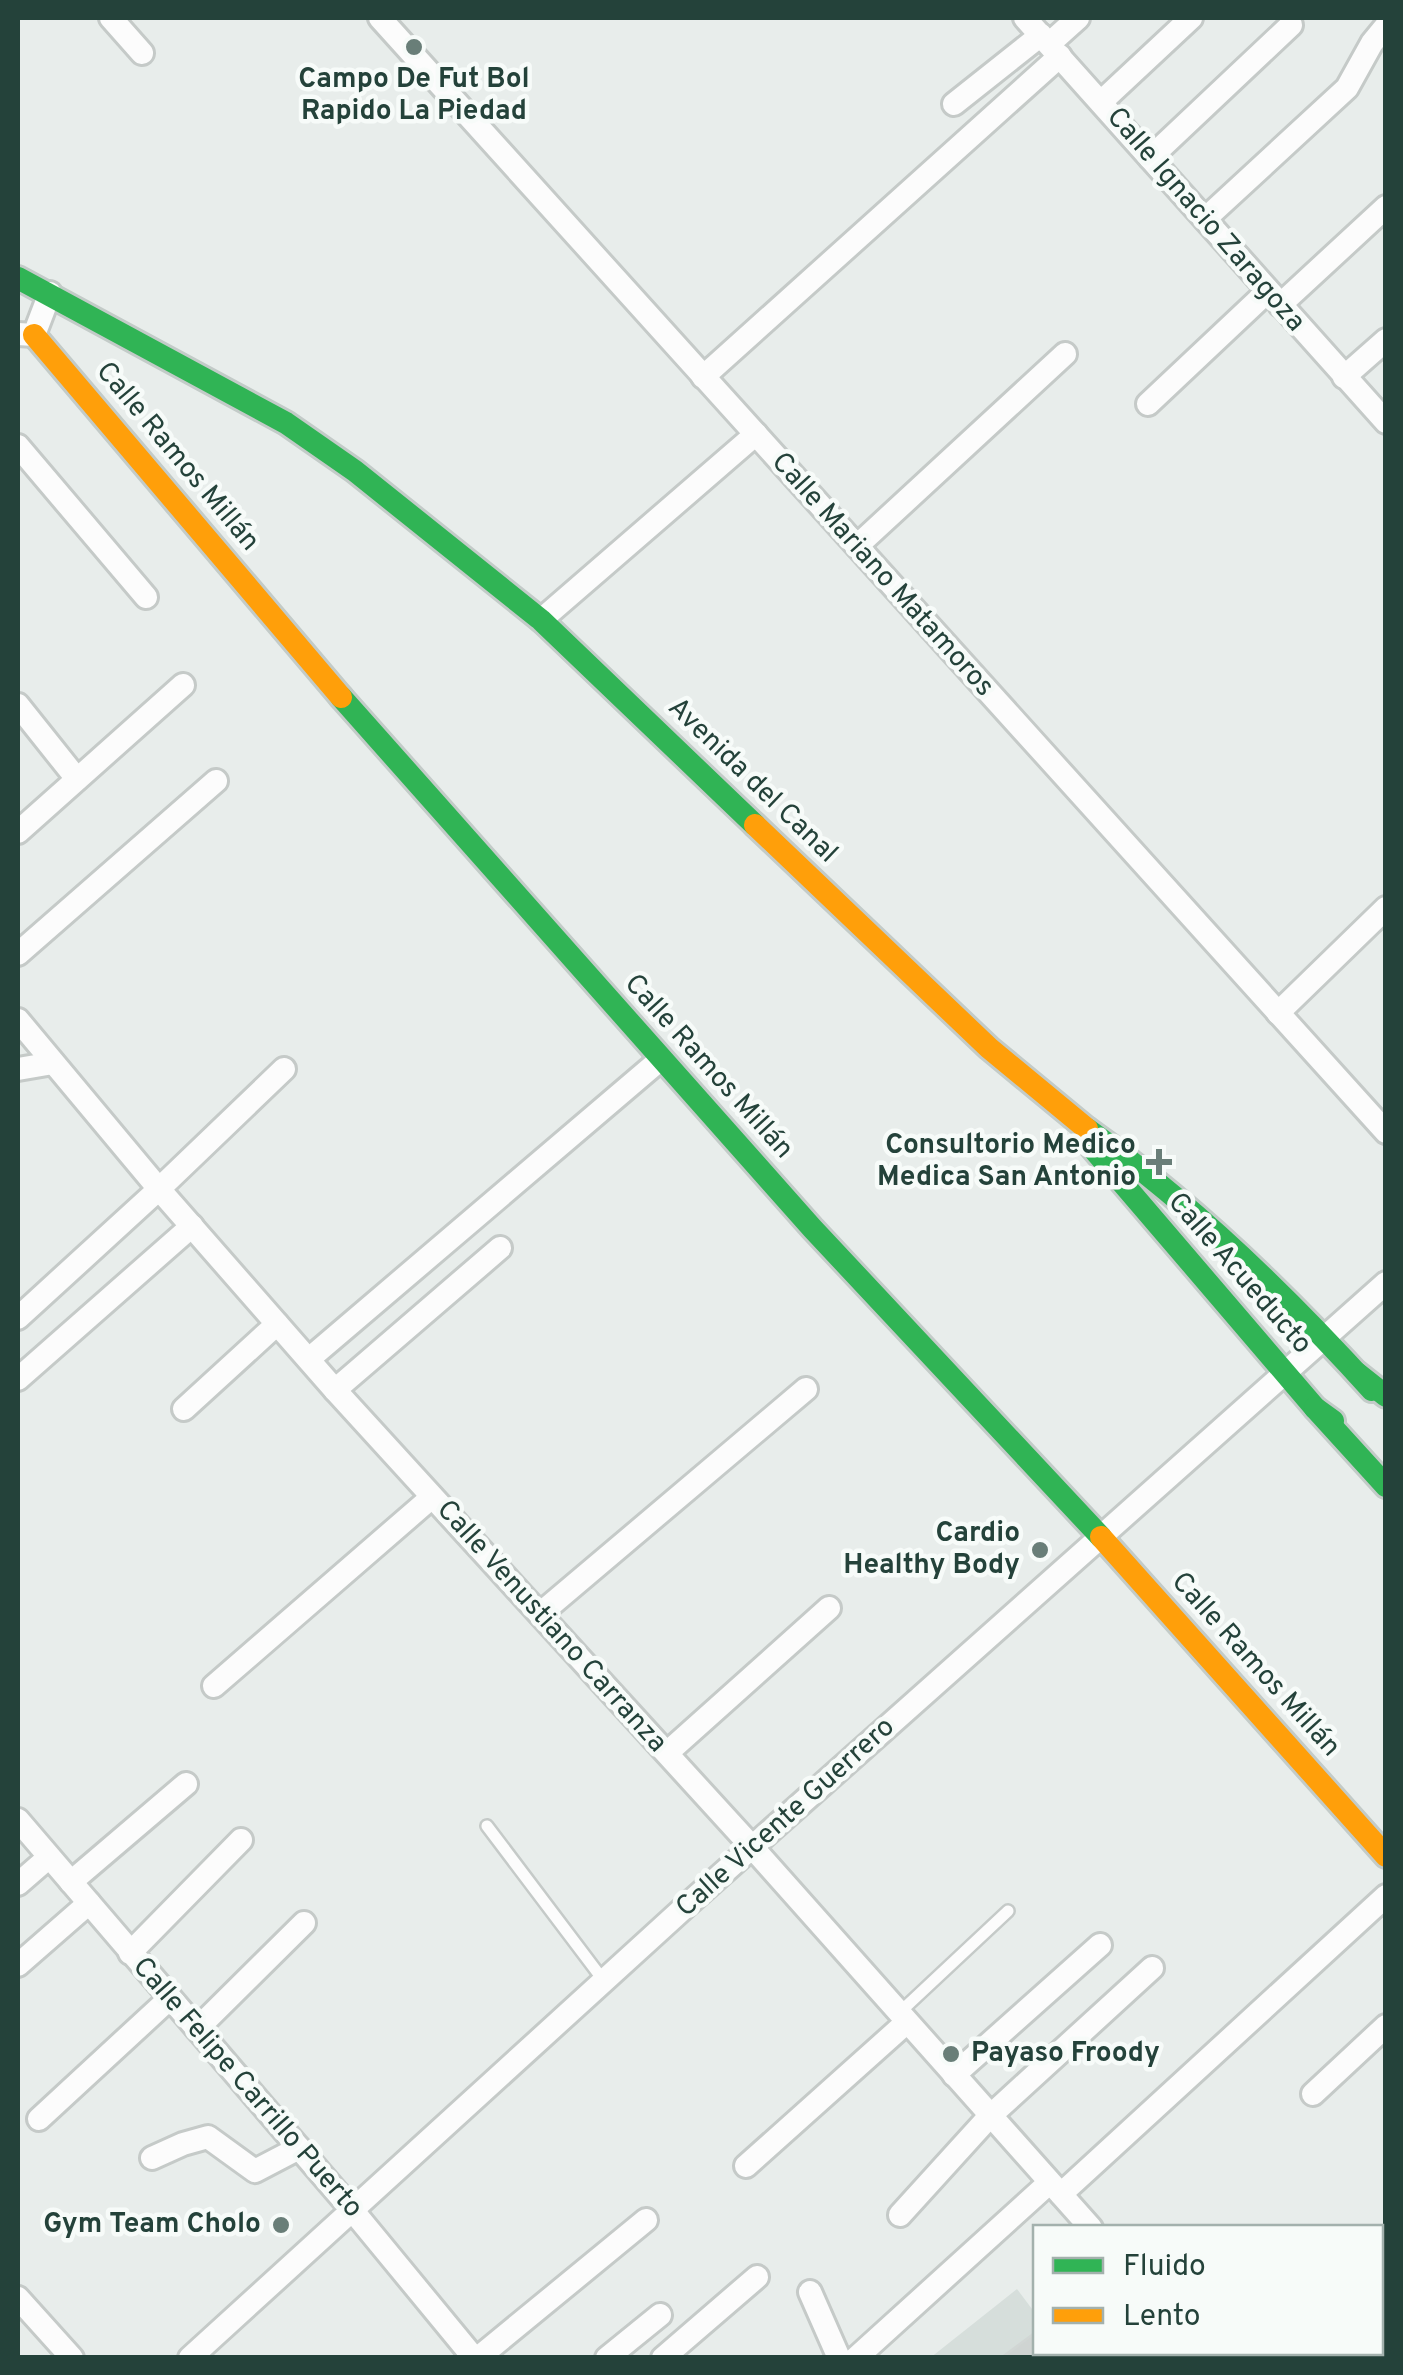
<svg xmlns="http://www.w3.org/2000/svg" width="1403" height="2375" viewBox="0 0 1403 2375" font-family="Overpass,sans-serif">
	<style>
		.built { fill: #d6dedb }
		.building { fill: #cfd4d2; stroke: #d1d6d4; stroke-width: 2.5 }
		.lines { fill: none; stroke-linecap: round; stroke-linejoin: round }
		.lane-casing { stroke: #c5cac8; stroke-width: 16 }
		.street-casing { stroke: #c5cac8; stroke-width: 28 }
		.fast-casing { stroke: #c3cbc8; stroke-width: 28 }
		.slow-casing { stroke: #c3cbc8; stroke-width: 28 }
		.lane { stroke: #fcfcfc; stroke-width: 11 }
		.street { stroke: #fcfcfc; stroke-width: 22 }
		.fast { stroke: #30b455; stroke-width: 22 }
		.slow { stroke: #ff9f0a; stroke-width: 22 }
		.poi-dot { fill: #697e78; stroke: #f7fbf9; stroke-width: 4 }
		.labels { text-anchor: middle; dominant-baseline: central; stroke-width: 9; stroke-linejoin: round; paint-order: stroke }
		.poi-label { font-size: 28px; font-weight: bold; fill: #24423a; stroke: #f7fbf9; text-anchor: end }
		.street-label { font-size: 28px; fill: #24423a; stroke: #f7fbf9 }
	</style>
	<rect width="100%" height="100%" fill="#e8edeb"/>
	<path class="built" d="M1017,2289L1035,2313L1036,2352H1168L1172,2357L930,2358Z"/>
	<path class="building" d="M1036,2332V2352H1137L1141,2358H1001Z"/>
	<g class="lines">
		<g class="lane-casing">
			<g id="lane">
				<path d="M487,1826L604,1981"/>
				<path d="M899,2013L1008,1911"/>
			</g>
		</g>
		<g class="street-casing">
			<g id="street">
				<path d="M111,18L142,53"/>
				<path d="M380,18L1386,1132"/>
				<path d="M1025,18L1386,422"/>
				<path d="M1049,44L1078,18"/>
				<path d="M1101,102L1191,18"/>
				<path d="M954,104L1041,35"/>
				<path d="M1150,158L1291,25"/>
				<path d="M1205,219L1347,88L1372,43L1386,26"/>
				<path d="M1280,305L1386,207"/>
				<path d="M18,334L34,335L50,293"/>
				<path d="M703,377L1060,56"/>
				<path d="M1344,377L1386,340"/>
				<path d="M1148,404L1268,291"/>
				<path d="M18,446L146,597"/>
				<path d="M857,546L1065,354"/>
				<path d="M541,620L756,434"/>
				<path d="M18,705L77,779"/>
				<path d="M18,832L183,685"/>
				<path d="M18,954L216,781"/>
				<path d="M1278,1013L1386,908"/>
				<path d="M18,1020L159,1189L335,1390L753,1848L1091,2228"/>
				<path d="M18,1069L53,1063"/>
				<path d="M18,1318L159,1189L284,1069"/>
				<path d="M309,1359L661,1059"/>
				<path d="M18,1379L192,1226"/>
				<path d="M335,1390L500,1248"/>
				<path d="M184,1409L277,1324"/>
				<path d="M540,1614L806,1389"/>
				<path d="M214,1686L432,1497"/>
				<path d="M667,1753L829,1608"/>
				<path d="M18,1820L353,2211L474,2358"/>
				<path d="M71,1882L186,1784"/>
				<path d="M18,1884L48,1858"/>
				<path d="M130,1953L241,1840"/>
				<path d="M18,1965L89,1903"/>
				<path d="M197,2029L304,1923"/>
				<path d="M954,2075L1100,1945"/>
				<path d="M1313,2094L1386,2026"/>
				<path d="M39,2119L169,1999"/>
				<path d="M152,2158L183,2144L208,2137L255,2171L299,2148"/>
				<path d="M746,2166L907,2022"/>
				<path d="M1061,2194L1386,1896"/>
				<path d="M900,2215L989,2117L1152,1968"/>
				<path d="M810,2292L839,2358"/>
				<path d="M18,2298L72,2358"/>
				<path d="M1200,2352L1205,2358"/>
				<path d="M190,2358L686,1906L1386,1283"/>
				<path d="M478,2358L646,2220"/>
				<path d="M607,2358L660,2315"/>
				<path d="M663,2358L757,2277"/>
				<path d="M856,2358L1049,2183"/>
			</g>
		</g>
		<g class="fast-casing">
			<g id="fast">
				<path d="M18,278L286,423L355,471L541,620L755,825"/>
				<path d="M341,697L812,1228L1101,1537"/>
				<path d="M1087,1129C1191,1203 1286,1295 1372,1390"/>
				<path d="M1090,1145L1315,1408L1333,1421"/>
				<path d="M1357,1373L1386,1396"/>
				<path d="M1315,1408L1386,1486"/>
			</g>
		</g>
		<g class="slow-casing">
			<g id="slow">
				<path d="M34,335L341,697"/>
				<path d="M755,825L989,1048L1087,1129"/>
				<path d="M1101,1537L1386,1856"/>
			</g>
		</g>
		<use href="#lane" class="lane"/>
		<use href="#street" class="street"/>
		<use href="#fast" class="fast"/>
		<use href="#slow" class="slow"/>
	</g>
	<g class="poi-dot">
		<circle cx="414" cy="47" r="10"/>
		<path d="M1154 1147h10v10h10v10h-10v10h-10v-10h-10v-10h10z"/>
		<circle cx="1040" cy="1550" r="10"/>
		<circle cx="951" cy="2054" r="10"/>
		<circle cx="281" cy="2225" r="10"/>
	</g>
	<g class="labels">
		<g class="poi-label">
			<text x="414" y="80" text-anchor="middle">Campo De Fut Bol<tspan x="414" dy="32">Rapido La Piedad</tspan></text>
			<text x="1136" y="1146">Consultorio Medico<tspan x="1136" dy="32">Medica San Antonio</tspan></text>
			<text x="1020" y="1534">Cardio<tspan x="1020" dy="32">Healthy Body</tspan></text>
			<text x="971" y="2054" text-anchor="start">Payaso Froody</text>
			<text x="261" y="2225">Gym Team Cholo</text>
		</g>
		<g class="street-label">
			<text transform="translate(1205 220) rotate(49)">Calle Ignacio Zaragoza</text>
			<text transform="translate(177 457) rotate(50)">Calle Ramos Millán</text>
			<text transform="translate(882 575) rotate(48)">Calle Mariano Matamoros</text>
			<text transform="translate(752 781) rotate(44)">Avenida del Canal</text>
			<text transform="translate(708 1067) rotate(48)">Calle Ramos Millán</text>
			<text transform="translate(1239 1274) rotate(49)">Calle Acueducto</text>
			<text transform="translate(551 1627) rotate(48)">Calle Venustiano Carranza</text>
			<text transform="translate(1255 1665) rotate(48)">Calle Ramos Millán</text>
			<text transform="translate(786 1818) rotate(-42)">Calle Vicente Guerrero</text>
			<text transform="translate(247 2088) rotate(49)">Calle Felipe Carrillo Puerto</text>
		</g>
	</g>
	<rect width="1403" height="2375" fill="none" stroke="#24423a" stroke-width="40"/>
	<rect x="1033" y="2225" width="350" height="130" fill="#f7fbf9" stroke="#a3b1ad" stroke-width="2.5"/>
	<rect x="1053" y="2258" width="50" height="15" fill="#30b455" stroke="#a3b1ad" stroke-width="2.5"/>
	<text x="1123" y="2275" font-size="30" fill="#24423a">Fluido</text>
	<rect x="1053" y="2308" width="50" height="15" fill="#ff9f0a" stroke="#a3b1ad" stroke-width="2.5"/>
	<text x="1123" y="2325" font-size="30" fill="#24423a">Lento</text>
</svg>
